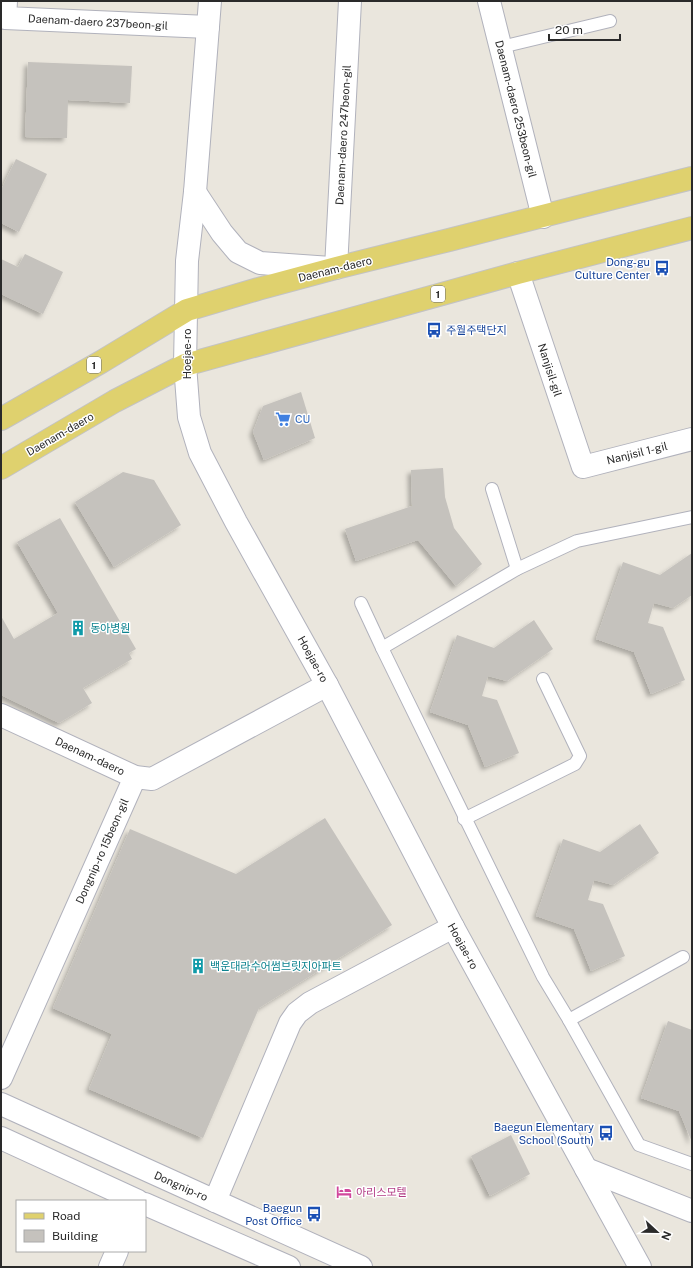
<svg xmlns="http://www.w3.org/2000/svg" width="693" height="1268" viewBox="0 0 693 1268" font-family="'Public Sans','Noto Sans KR',sans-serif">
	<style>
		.building { fill: #c5c2bd; filter: url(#shadow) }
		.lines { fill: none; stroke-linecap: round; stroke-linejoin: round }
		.lane-casing { stroke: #b1b2bc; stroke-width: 14 }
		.street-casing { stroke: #b1b2bc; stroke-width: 24 }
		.secondary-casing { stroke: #b1b2bc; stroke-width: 24 }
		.primary-casing { stroke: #c3c3c3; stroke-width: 24 }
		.lane { stroke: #fff; stroke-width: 12 }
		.street { stroke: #fff; stroke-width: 22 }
		.secondary { stroke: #fff; stroke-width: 22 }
		.primary { stroke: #dfd16e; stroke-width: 22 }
		.labels { text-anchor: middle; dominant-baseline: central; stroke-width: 3; stroke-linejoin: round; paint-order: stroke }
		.shield { fill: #fff; stroke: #6a6a6a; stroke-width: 1 }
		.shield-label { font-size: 10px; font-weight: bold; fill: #2a2a2a }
		.street-label { font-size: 11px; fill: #2a2a2a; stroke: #fff }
		.transit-label { font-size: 11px; fill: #164399; stroke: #fff; text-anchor: end }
		.shop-label { font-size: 11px; fill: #366cbe; stroke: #fff; text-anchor: start }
		.culture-label { font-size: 11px; fill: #0d838f; stroke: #fff; text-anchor: start }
		.hotel-label { font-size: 11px; fill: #b23c85; stroke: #fff; text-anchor: start }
	</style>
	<defs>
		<filter id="shadow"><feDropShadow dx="-3.5" dy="3.5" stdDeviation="2" flood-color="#0004"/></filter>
	</defs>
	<rect width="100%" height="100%" fill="#eae6dd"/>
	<g class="building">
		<path d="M28,62L132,66L130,103L68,100L67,138L25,137Z"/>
		<path d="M16,159L47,174L19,232L1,223V190Z"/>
		<path d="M25,254L63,272L43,314L1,294V259L18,267Z"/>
		<path d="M301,392L315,438L264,460L253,432L263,406Z"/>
		<path d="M443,468L445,497L454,528L482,564L456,586L418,540L356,561L345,529L412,506L411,470Z"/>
		<path d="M123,472L154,480L181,525L114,567L75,502Z"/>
		<path d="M60,518L136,649L129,653L132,659L83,688L92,703L59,723L1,695V616L14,639L58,613L17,542Z"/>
		<path d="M692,553V595L673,608L654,603L648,623L663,627L685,680L651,694L634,652L596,639L623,562L660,575Z"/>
		<path d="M534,620L553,649L507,681L488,676L482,696L497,700L519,753L485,767L468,725L430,712L457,635L494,648Z"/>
		<path d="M325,818L392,925L259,1008L203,1138L89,1089L112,1034L53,1008L130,829L236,874Z"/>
		<path d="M640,824L659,853L613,885L594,880L588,900L603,904L625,956L591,971L574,929L536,916L563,839L600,852Z"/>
		<path d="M668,1021L692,1030V1142L679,1111L641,1098Z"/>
		<path d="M511,1135L530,1174L490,1196L471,1156Z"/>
	</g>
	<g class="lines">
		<g class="lane-casing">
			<g id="lane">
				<path d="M501,47L610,21"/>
				<path d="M492,489L517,569"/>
				<path d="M692,517L577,541L517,569L382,648L543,977L569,1020L639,1145L692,1164"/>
				<path d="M361,603L382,648"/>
				<path d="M464,819L575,764L580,756L543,679"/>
				<path d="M569,1020L683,957"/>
			</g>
		</g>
		<g class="street-casing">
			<g id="street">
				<path d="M6,1L5,18L208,27"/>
				<path d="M489,1L543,217"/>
				<path d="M336,268L350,1"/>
				<path d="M518,273L583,467L692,439"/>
				<path d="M1,715L135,777L152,779L327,685"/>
				<path d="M1,1078L135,777"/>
				<path d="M586,1169L692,1211"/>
				<path d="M215,1201L290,1023L297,1013L310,1003L453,927"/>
				<path d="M110,1267L117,1251"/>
			</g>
		</g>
		<g class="secondary-casing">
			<g id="secondary">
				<path d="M210,1L195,192L187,261L185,365L189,417L200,453L236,522L327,685L453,927L640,1267"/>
				<path d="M195,192L222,233L238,252L260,263L331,268"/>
				<path d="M1,1104L361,1267"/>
				<path d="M1,1138L138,1201"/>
				<path d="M145,1204L289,1267"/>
			</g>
		</g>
		<g class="primary-casing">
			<g id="primary">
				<path d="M1,419L101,362L187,310L258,289L336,268L449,240L692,178"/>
				<path d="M1,468L115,401L185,365L518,273L692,228"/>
			</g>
		</g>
		<use href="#lane" class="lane"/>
		<use href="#street" class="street"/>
		<use href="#secondary" class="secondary"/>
		<use href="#primary" class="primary"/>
	</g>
	<defs>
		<g id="bus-bare" transform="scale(1.2)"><path d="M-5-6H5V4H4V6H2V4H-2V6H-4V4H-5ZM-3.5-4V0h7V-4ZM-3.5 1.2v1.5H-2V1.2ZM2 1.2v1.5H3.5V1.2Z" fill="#1a4fb4" stroke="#fff" stroke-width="2.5" paint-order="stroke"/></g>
		<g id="supermarket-bare" transform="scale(1.2)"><path d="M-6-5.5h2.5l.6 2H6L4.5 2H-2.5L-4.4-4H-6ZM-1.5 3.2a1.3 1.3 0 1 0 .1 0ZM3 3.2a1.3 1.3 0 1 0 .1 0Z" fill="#3f7fe0" stroke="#fff" stroke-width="2.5" paint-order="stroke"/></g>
		<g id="building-bare" transform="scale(1.2)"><path d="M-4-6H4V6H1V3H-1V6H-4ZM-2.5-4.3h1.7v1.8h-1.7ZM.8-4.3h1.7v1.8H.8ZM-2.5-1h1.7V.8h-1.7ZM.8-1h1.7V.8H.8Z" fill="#0f9aa8" stroke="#fff" stroke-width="2.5" paint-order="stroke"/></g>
		<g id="hotel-bare" transform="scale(1.2)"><path d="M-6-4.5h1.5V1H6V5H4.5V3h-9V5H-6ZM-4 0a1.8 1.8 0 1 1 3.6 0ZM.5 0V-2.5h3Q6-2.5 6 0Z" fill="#d1479c" stroke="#fff" stroke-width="2.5" paint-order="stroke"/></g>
	</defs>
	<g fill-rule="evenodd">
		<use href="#bus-bare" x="662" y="268"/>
		<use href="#bus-bare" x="434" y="330"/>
		<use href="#supermarket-bare" x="283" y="419"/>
		<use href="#building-bare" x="78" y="628"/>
		<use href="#building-bare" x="198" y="966"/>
		<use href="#bus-bare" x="606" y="1133"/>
		<use href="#hotel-bare" x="344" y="1192"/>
		<use href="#bus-bare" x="314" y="1214"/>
	</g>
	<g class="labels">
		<g class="shield">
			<rect x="431" y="286" width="14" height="16" rx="3"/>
			<rect x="87" y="357" width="14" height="16" rx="3"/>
		</g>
		<g class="shield-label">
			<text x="438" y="294">1</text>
			<text x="94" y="365">1</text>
		</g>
		<g class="street-label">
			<text transform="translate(98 22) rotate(3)">Daenam-daero 237beon-gil</text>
			<text transform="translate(516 109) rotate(76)">Daenam-daero 253beon-gil</text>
			<text transform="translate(343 135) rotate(-87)">Daenam-daero 247beon-gil</text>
			<text transform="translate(335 269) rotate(-14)">Daenam-daero</text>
			<text transform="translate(187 354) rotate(-90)">Hoejae-ro</text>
			<text transform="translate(550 370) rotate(72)">Nanjisil-gil</text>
			<text transform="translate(60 434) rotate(-30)">Daenam-daero</text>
			<text transform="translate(637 453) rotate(-14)">Nanjisil 1-gil</text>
			<text transform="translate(313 659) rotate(61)">Hoejae-ro</text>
			<text transform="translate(90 756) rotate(25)">Daenam-daero</text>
			<text transform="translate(102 851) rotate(-66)">Dongnip-ro 15beon-gil</text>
			<text transform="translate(463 946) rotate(61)">Hoejae-ro</text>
			<text transform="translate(181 1186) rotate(24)">Dongnip-ro</text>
		</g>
		<g class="transit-label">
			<text x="650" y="262">Dong-gu<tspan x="650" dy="13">Culture Center</tspan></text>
			<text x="446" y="330" text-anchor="start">주월주택단지</text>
			<text x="594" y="1127">Baegun Elementary<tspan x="594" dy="13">School (South)</tspan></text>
			<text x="302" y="1208">Baegun<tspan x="302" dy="13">Post Office</tspan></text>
		</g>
		<g class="shop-label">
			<text x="295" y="419">CU</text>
		</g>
		<g class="culture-label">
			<text x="90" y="628">동아병원</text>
			<text x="210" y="966">백운대라수어썸브릿지아파트</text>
		</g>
		<g class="hotel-label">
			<text x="356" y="1192">아리스모텔</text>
		</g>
	</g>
	<rect width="693" height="1268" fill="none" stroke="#2a2a2a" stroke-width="4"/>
	<rect x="16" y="1200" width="130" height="52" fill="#ffffff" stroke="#aaaaaa"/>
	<rect x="24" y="1213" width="20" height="6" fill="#dfd16e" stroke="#aaaaaa"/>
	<text x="52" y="1220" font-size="12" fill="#2a2a2a">Road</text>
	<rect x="24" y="1230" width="20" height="12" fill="#c5c2bd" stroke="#aaaaaa"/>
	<text x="52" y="1240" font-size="12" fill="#2a2a2a">Building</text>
	<g transform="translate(657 1232) rotate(112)" stroke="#ffffff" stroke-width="3" paint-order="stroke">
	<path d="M0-3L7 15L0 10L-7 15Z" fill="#2a2a2a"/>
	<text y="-6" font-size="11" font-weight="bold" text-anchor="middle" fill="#2a2a2a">N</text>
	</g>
	<path d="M549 34v6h71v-6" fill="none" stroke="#2a2a2a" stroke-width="2"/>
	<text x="555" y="34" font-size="12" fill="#2a2a2a" stroke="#ffffff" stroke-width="3" paint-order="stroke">20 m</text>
</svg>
